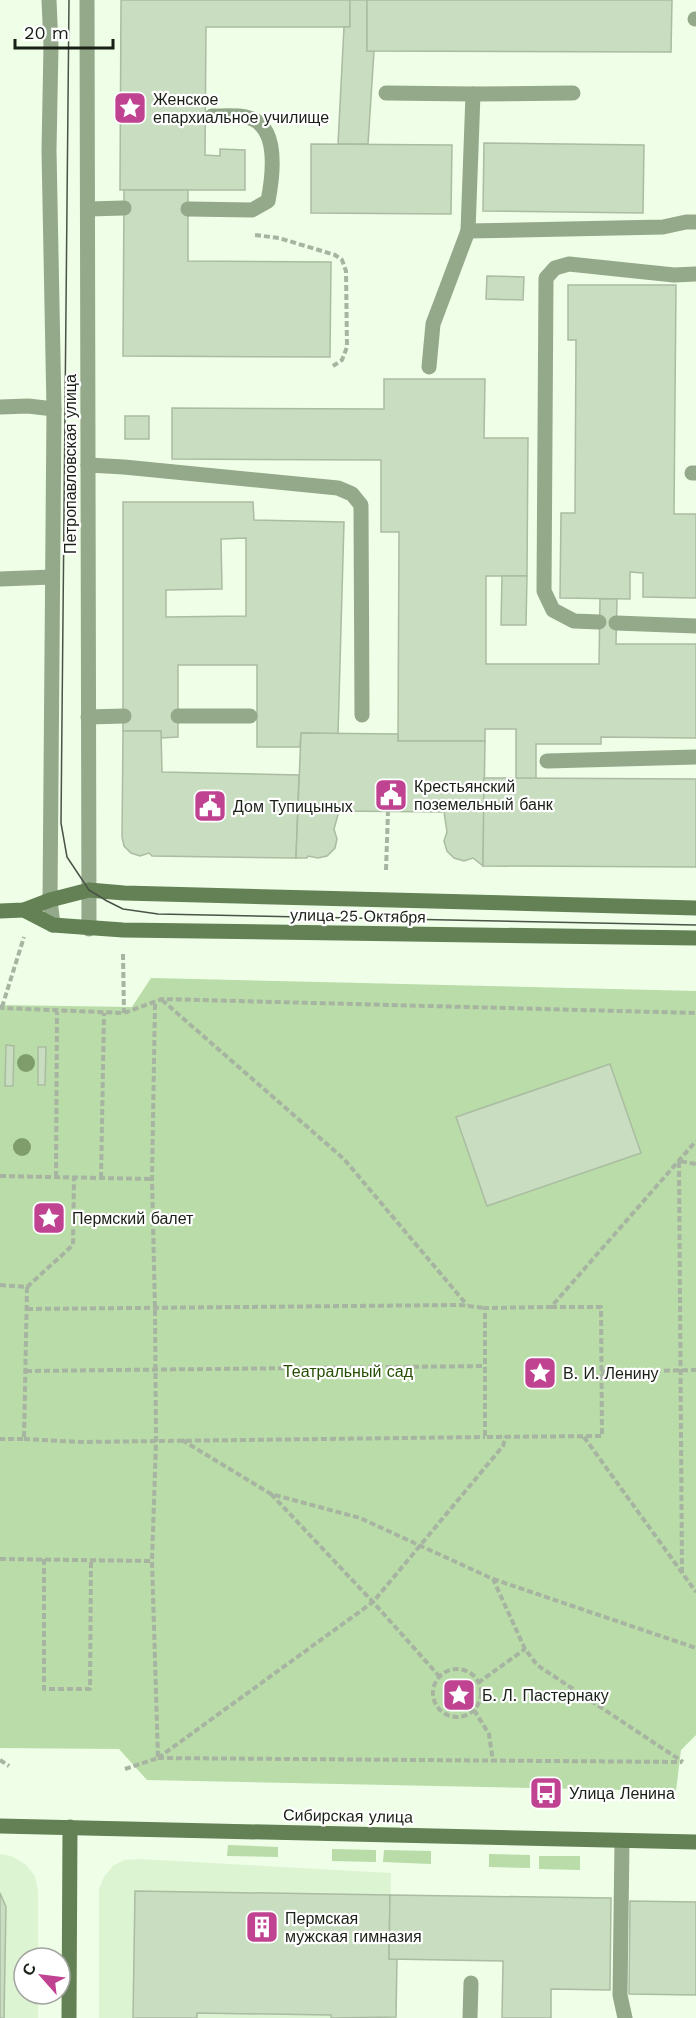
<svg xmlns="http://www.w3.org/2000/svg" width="696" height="2018" viewBox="0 0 696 2018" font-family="'Work Sans',sans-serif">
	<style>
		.built { fill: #dcf4d1 }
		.green { fill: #b9dca8 }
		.building { fill: #c9ddc0; stroke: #aabca1; stroke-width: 1.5; fill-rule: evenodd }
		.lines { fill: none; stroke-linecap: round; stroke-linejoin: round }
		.path { stroke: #a7b4a1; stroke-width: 4; stroke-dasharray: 6 3; stroke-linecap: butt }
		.lane { stroke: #94a88a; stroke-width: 15 }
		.street { stroke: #94a88a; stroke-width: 15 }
		.secondary { stroke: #648156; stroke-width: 15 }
		.tram { stroke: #4a5346; stroke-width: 1.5 }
		.tree { fill: #7f9d6a }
		.labels { text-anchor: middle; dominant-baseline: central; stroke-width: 4.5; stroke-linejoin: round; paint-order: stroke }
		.poi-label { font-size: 16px; fill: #192015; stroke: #fff; text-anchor: start }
		.street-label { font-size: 16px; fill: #192015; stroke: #fff }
		.park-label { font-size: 16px; fill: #254e03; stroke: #fff }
	</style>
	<rect width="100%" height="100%" fill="#eefee7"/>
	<g class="built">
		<path d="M0,1854L11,1856L25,1864L35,1876L38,1891V1958H24V1994H38V2018H0Z"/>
		<path d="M139,1859L391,1873L389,1959H397L396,2018H99V1889L104,1877L113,1866L124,1860Z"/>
	</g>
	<g class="green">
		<path d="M151,978L696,991V1735L681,1750L676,1791L147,1780L119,1749L0,1748V1005L132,1007Z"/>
		<path d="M228,1845L278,1847V1857L227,1856Z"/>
		<path d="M332,1849L376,1850V1862L332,1861Z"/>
		<path d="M384,1850L431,1851V1864L383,1862Z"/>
		<path d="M489,1854L530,1855V1868L489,1867Z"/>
		<path d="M539,1856H580V1870L539,1869Z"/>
	</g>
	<g class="building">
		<path d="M121,0H350V27H206L205,155L220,156V149L245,150V190H120Z"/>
		<path d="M350,0H367V51H374L368,144H338L344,27H350Z"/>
		<path d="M367,0H672L671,52L367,51Z"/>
		<path d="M484,143L644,145L643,213L483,211Z"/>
		<path d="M311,144L452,145L451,214L311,213Z"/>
		<path d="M124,190H188V261L331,262L330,357L123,356Z"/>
		<path d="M487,276L524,277L523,300L486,299Z"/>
		<path d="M568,285H676L674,514H696V598L643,597V573L630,572V599L560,598L561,513H575L576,340H568Z"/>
		<path d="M384,379H485L484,438H528L527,576H486V664H599L600,599H617L616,644H696V738L601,737V744H536V779H516V729H485V741H398L399,532H381V460L172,459V408L384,409Z"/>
		<rect x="125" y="416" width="24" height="23"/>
		<path d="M123,502H253L254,520L344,522L338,734L301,733L300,747H257V665H178V737L161,738V731H123ZM246,538V616L166,617V590L222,589L221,539Z"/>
		<path d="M502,576H527L526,625H501Z"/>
		<path d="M123,731H161L162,772L299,775L296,858L152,856L149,853L140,856L131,853L124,846L122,837Z"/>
		<path d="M301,733L398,734V741H485L483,866L473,858L464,861L454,858L447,851L444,841L447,832L444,812L339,811L334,829L337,839L335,848L327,856L318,858L308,856L307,858H296Z"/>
		<path d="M484,778L696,779V867L483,866Z"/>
		<path d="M6,1045L14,1046L13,1086H5Z"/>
		<path d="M38,1047H46L45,1085H38Z"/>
		<path d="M610,1064L641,1153L487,1206L456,1117Z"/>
		<path d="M135,1891L390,1895L389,1959H397L396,2017L331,2018V2015L197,2013V2018H133Z"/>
		<path d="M0,1893L6,1907L4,2018H0Z"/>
		<path d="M390,1895L611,1898L610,1990L551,1989V2018H502L503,1961L389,1959Z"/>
		<path d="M630,1901L696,1902V1995L629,1994Z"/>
	</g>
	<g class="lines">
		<g class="path">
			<path d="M255,235L279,238L335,255L342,260L346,271L347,347L342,360L333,366"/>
			<path d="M386,870L388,812"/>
			<path d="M123,954L124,1013"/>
			<path d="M162,1000L344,1159L467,1305"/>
			<path d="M0,1005L2,1008L124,1013L162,999L696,1013"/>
			<path d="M2,1007L24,937"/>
			<path d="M0,1176L152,1179"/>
			<path d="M56,1177L57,1012"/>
			<path d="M101,1178L104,1013"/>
			<path d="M0,1285L27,1287L24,1439H0"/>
			<path d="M27,1287L73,1245L74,1178"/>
			<path d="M551,1307H601L602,1436L485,1437V1308L551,1307L696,1141"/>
			<path d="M27,1309L460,1305L485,1308"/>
			<path d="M26,1371L485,1366"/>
			<path d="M601,1372L696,1370"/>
			<path d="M584,1437L696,1592"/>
			<path d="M24,1439L81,1442L485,1437"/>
			<path d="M182,1440L271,1494L360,1518L493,1579L525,1649L537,1665L683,1762"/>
			<path d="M271,1494L373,1602L439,1676"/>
			<path d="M0,1559L152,1561"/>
			<path d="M44,1559V1689H90L91,1560"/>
			<path d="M682,1573L679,1161L696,1164"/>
			<path d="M493,1579L696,1648"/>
			<circle cx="457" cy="1693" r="24"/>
			<path d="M478,1683L525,1649"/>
			<path d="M474,1710L489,1734L493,1762"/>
			<path d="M158,1758L682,1762"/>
			<path d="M158,1758L373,1602L503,1446L506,1436"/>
			<path d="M0,1760L9,1766"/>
			<path d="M125,1769L158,1758L152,1561L156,1441L155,1308L152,1179L155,1003"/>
		</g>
		<g class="lane">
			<path d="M695,19H696"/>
			<path d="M386,93L473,94"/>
			<path d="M573,93L473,94L468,231L663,227L686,222H696"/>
			<path d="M88,209L124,208"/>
			<path d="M188,209L252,210L268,201C273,175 280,124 246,117C236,115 223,116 212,116"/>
			<path d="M429,367L433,324L468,231"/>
			<path d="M0,407L28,406L54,409"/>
			<path d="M88,465L124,467L338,488L352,494L361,505L362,715"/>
			<path d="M692,473H696"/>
			<path d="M0,579L52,577"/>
			<path d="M599,622L574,621L553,610L544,591L546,278L555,268L569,264L674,275L696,274"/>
			<path d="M616,623L696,626"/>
			<path d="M178,716H250"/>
			<path d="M88,717L124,716"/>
			<path d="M547,761L696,757"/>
			<path d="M622,1841L620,1995L625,2018"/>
			<path d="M470,2018L471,1983"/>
		</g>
		<g class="street">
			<path d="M49,0L51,46L49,150L54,409L50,900L53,925"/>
			<path d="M87,0L89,929"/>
		</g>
		<g class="secondary">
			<path d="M24,910L53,925L123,930L696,938"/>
			<path d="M0,911L24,910L50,900L89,890L124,893L696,908"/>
			<path d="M0,1826L696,1842"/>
			<path d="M69,2018L70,1827"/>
		</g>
		<path class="tram" d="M69,0L61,823L67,857L89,890L107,901L123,909L158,914L696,925"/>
	</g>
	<g class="tree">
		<circle cx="26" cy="1063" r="9"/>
		<circle cx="22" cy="1147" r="9"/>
	</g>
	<defs>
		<g id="sight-square" transform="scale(1.725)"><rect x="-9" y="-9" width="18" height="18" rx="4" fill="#c04391" stroke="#fff"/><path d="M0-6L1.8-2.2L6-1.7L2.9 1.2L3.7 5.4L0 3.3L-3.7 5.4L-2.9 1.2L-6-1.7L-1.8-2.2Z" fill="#fff"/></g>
		<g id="civic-square" transform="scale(1.725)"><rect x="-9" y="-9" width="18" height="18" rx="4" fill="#c04391" stroke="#fff"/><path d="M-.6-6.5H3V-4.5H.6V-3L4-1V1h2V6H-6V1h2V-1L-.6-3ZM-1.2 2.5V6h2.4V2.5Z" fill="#fff"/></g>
		<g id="bus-square" transform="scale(1.725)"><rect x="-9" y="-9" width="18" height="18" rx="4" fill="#c04391" stroke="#fff"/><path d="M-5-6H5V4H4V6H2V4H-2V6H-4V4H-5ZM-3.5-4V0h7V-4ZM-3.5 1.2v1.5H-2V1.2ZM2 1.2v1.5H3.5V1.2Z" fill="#fff"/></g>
		<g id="building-square" transform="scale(1.725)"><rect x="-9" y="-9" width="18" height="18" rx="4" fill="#c04391" stroke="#fff"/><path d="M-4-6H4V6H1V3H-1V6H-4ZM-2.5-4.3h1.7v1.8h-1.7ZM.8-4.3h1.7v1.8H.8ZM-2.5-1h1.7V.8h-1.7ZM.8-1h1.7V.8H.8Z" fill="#fff"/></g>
	</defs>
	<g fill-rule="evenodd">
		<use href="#sight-square" x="130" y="108"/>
		<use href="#civic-square" x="391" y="795"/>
		<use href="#civic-square" x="210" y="806"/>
		<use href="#sight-square" x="49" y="1218"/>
		<use href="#sight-square" x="540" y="1373"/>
		<use href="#sight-square" x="459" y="1695"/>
		<use href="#bus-square" x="546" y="1793"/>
		<use href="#building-square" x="262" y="1927"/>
	</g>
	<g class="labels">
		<g class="poi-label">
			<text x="153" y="99">Женское<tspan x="153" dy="18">епархиальное училище</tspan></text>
			<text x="414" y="786">Крестьянский<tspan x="414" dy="18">поземельный банк</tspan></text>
			<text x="233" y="806">Дом Тупицыных</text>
			<text x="72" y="1218">Пермский балет</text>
			<text x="563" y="1373">В. И. Ленину</text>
			<text x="482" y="1695">Б. Л. Пастернаку</text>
			<text x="569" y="1793">Улица Ленина</text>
			<text x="285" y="1918">Пермская<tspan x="285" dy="18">мужская гимназия</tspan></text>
		</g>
		<g class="street-label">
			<text transform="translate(70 464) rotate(-90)">Петропавловская улица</text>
			<text transform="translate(358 916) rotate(1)">улица 25 Октября</text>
			<text transform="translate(348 1816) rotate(1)">Сибирская улица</text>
		</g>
		<g class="park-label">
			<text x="348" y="1371">Театральный сад</text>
		</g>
	</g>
	<g transform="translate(42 1976) rotate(298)"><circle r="28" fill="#ffffff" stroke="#a3a6a1" stroke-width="1.5"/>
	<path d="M0-4.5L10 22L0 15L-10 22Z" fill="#c04391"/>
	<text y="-9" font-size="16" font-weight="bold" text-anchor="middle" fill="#192015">С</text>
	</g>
	<path d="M15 39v9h98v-9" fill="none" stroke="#192015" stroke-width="3"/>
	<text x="24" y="39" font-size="18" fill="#192015" stroke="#ffffff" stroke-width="4.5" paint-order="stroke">20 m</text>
</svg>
